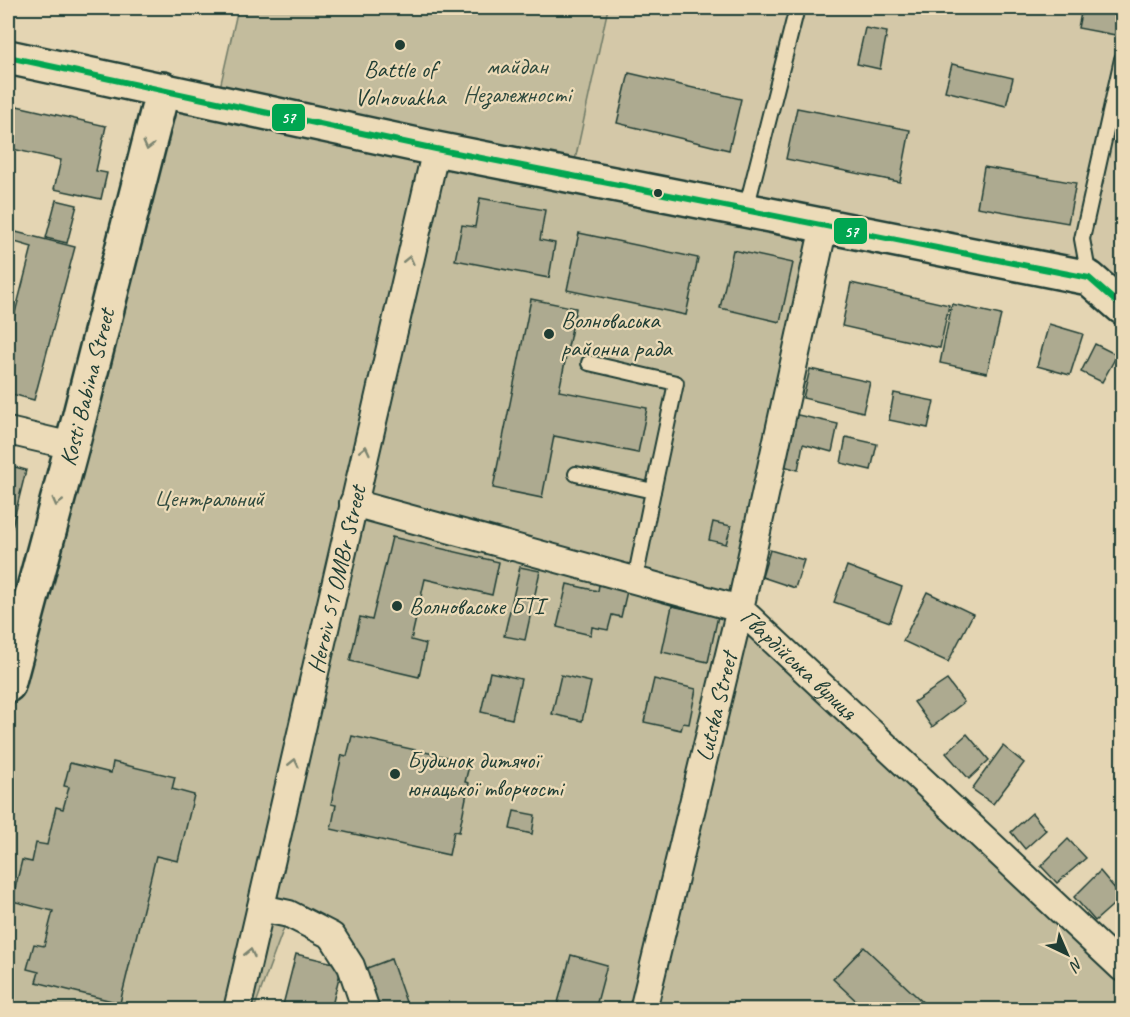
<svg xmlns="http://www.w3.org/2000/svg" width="1130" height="1017" viewBox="0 0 1130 1017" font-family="Caveat,sans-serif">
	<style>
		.built { fill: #d4c8a8 }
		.green { fill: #c3bc9d; stroke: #717c68; stroke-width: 1.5 }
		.building { fill: #adaa90; stroke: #1f3d34; stroke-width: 1.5 }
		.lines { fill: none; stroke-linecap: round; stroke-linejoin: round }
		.lane-casing { stroke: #1f3d34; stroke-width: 18 }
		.street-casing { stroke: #1f3d34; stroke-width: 30 }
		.secondary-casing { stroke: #1f3d34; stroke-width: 38 }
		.lane { stroke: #ecdbb8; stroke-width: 14 }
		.street { stroke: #ecdbb8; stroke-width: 26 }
		.secondary { stroke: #ecdbb8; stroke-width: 33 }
		.bus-1-casing { stroke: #ecdbb8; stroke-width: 10 }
		.bus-1 { stroke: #00a651; stroke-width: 6 }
		.oneway { stroke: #7b846f }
		.poi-dot { fill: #1f3d34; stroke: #ecdbb8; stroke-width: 2 }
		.labels { text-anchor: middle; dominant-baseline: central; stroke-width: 4.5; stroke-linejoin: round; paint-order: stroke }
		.park-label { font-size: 24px; fill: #2f4a3e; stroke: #ecdbb8 }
		.poi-label { font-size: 24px; fill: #1f3d34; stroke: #ecdbb8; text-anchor: start }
		.street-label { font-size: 24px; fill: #1f3d34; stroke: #ecdbb8 }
		.line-badge { stroke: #ecdbb8; stroke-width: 2 }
		.badge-label { font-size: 16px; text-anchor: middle; font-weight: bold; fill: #fff }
	</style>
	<rect width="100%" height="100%" fill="#e4d5b3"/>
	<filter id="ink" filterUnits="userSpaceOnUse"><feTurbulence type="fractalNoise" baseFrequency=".0167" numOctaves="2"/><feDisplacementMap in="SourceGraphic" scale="12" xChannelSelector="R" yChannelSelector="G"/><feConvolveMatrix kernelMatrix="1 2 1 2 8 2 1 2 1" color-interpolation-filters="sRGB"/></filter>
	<g filter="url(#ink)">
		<path class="built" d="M608,8H1122V277L574,165Z"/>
		<g class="green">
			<path d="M238,8H608L574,165L219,92Z"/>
			<path d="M160,99L823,234L740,609L1122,968V1009H366L351,966L289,914L254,1009H8V685Z"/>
		</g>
		<g class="building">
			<path d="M1082,8H1122L1121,36L1078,28Z"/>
			<path d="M865,28L887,32L880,69L857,64Z"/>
			<path d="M952,64L1013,78L1006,106L945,91Z"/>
			<path d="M629,73L741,99L729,150L617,123Z"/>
			<path d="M8,104L106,126L96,171L107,173L101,199L54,189L61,160L8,148Z"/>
			<path d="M797,108L910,130L900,182L786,159Z"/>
			<path d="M984,167L1076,183L1068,223L977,207Z"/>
			<path d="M8,197L14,199L8,224Z"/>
			<path d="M480,198L545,210L540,240L555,243L549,278L455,260L462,225L475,227Z"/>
			<path d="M56,200L77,205L67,243L46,238Z"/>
			<path d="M8,230L75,247L34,400L8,393V340L32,247L8,240Z"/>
			<path d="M579,233L698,258L686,315L567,290Z"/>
			<path d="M733,250L793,263L780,322L720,308Z"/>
			<path d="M851,283L949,305L940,348L842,326Z"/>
			<path d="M531,299L576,308L559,391L647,408L638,453L554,436L542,498L493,488Z"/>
			<path d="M952,304L1001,315L987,373L940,363Z"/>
			<path d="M1049,324L1083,334L1070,375L1037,366Z"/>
			<path d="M1095,344L1117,355L1102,382L1081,372Z"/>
			<path d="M810,369L870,382L863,412L803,398Z"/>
			<path d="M1122,388V403L1116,400Z"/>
			<path d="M894,393L934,401L928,428L889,420Z"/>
			<path d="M789,413L838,424L832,452L803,444L798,470L776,464Z"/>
			<path d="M846,437L877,444L871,470L841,463Z"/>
			<path d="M8,465L26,470L8,543Z"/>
			<path d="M713,522L731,526L726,544L709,540Z"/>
			<path d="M392,537L499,562L492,595L425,579L411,640L426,644L419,677L350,661L360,617L372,620Z"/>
			<path d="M770,550L804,560L795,588L762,577Z"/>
			<path d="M847,566L902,587L890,622L834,602Z"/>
			<path d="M520,567L540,571L525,640L504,636Z"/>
			<path d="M567,584L598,591L599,585L627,591L621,617L612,615L608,630L592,627L591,635L557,627Z"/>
			<path d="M927,592L973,614L948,662L903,641Z"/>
			<path d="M672,606L718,616L708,662L662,652Z"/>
			<path d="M490,672L521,679L512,719L481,712Z"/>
			<path d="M561,675L591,682L582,721L552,714Z"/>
			<path d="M654,679L696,689L689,724L683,723L681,730L644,722Z"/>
			<path d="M947,680L964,702L932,727L914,702Z"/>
			<path d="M967,734L989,760L969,779L946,753Z"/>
			<path d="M352,736L470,762L465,782L469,783L459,832L454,831L449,855L331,829L336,805L331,804L342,755L347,756Z"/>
			<path d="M1003,746L1024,763L993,804L972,789Z"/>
			<path d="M113,762L175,777L172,789L194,795L178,861L156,856L120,1003L36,982L39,972L27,969L34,944L44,946L53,911L12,901L22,860L32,862L36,843L47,845L56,807L63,809L69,787L64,786L70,763L111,773Z"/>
			<path d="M514,811L535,815L532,834L510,829Z"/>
			<path d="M1032,813L1046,830L1025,849L1011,832Z"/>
			<path d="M1068,839L1086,858L1057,883L1041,866Z"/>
			<path d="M1100,871L1122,897L1095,921L1074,897Z"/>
			<path d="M864,947L931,1010H866L833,979Z"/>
			<path d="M296,954L342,965L331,1010H302L283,1005Z"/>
			<path d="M571,955L607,965L595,1010H556Z"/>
			<path d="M391,959L406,1002L385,1010H376L362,970Z"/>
		</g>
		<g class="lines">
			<g class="lane-casing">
				<g id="lane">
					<path d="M746,209L797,8"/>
					<path d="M1089,277L1082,239L1122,59"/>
					<path d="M589,363L676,383L653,491"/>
					<path d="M576,474L653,491L635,580"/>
				</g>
			</g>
			<g class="street-casing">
				<g id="street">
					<path d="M8,431L72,446"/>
					<path id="s1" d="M353,503L740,609L1122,968"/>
					<path d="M261,908L289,914L332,936L351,966L366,1010"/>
					<path id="s2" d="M237,1010L436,149"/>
					<path id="s3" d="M643,1010L740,609L824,226"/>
				</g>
			</g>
			<g class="secondary-casing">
				<g id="secondary">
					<path d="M8,57L436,149L1089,278L1122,307"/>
					<path id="s4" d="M8,685L72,446L163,89"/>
				</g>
			</g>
			<use href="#lane" class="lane"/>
			<use href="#street" class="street"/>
			<use href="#secondary" class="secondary"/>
			<g class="bus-1-casing">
				<path id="bus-1" d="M8,57L436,149L1089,278L1122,307"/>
			</g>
			<use href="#bus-1" class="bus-1"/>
		</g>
		<defs><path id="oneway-chevron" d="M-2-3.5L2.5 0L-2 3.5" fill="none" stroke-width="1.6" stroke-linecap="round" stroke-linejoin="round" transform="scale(1.5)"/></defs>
		<g class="oneway">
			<use href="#oneway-chevron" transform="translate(148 146) rotate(104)"/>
			<use href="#oneway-chevron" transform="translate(409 260) rotate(-77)"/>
			<use href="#oneway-chevron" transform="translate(365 450) rotate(-77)"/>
			<use href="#oneway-chevron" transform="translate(57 502) rotate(105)"/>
			<use href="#oneway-chevron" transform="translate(294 763) rotate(-77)"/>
			<use href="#oneway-chevron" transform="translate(250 953) rotate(-77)"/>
		</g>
	</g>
	<g class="poi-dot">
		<circle cx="400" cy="45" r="6"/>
		<circle cx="658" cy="193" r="5"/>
		<circle cx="549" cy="334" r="6"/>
		<circle cx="397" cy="606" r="6"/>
		<circle cx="395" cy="774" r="6"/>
	</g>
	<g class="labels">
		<g class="park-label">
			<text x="517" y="66">майдан<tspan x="517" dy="28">Незалежності</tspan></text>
			<text x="209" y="498">Центральний</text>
		</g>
		<g class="poi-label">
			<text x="400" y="69" text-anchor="middle">Battle of<tspan x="400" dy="28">Volnovakha</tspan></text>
			<text x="561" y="320">Волноваська<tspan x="561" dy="28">районна рада</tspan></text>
			<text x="409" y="606">Волноваське БТІ</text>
			<text x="407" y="760">Будинок дитячої<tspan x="407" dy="28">юнацької творчості</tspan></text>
		</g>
		<g class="street-label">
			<text stroke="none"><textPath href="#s4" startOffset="308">Kosti Babina Street</textPath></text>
			<text stroke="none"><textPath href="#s2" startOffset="442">Heroiv 51 OMBr Street</textPath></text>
			<text stroke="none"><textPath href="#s1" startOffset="482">Гвардійська вулиця</textPath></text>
			<text stroke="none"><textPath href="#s3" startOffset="312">Lutska Street</textPath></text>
		</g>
	</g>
	<g class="line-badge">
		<rect x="271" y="103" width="35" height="29" rx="6" fill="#00a651"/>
		<rect x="833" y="217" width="35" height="28" rx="6" fill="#00a651"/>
	</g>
	<g class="badge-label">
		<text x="288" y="123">57</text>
		<text x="851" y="237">57</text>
	</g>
	<rect width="1130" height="1017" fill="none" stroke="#ecdbb8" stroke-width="30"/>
	<rect x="15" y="15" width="1100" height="987" fill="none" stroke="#1f3d34" stroke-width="2" filter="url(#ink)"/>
	<g transform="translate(1067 954) rotate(136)" stroke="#ecdbb8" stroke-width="4.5" paint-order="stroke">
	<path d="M0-4.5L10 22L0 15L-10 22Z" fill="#1f3d34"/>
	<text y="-9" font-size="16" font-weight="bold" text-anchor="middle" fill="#1f3d34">N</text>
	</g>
</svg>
